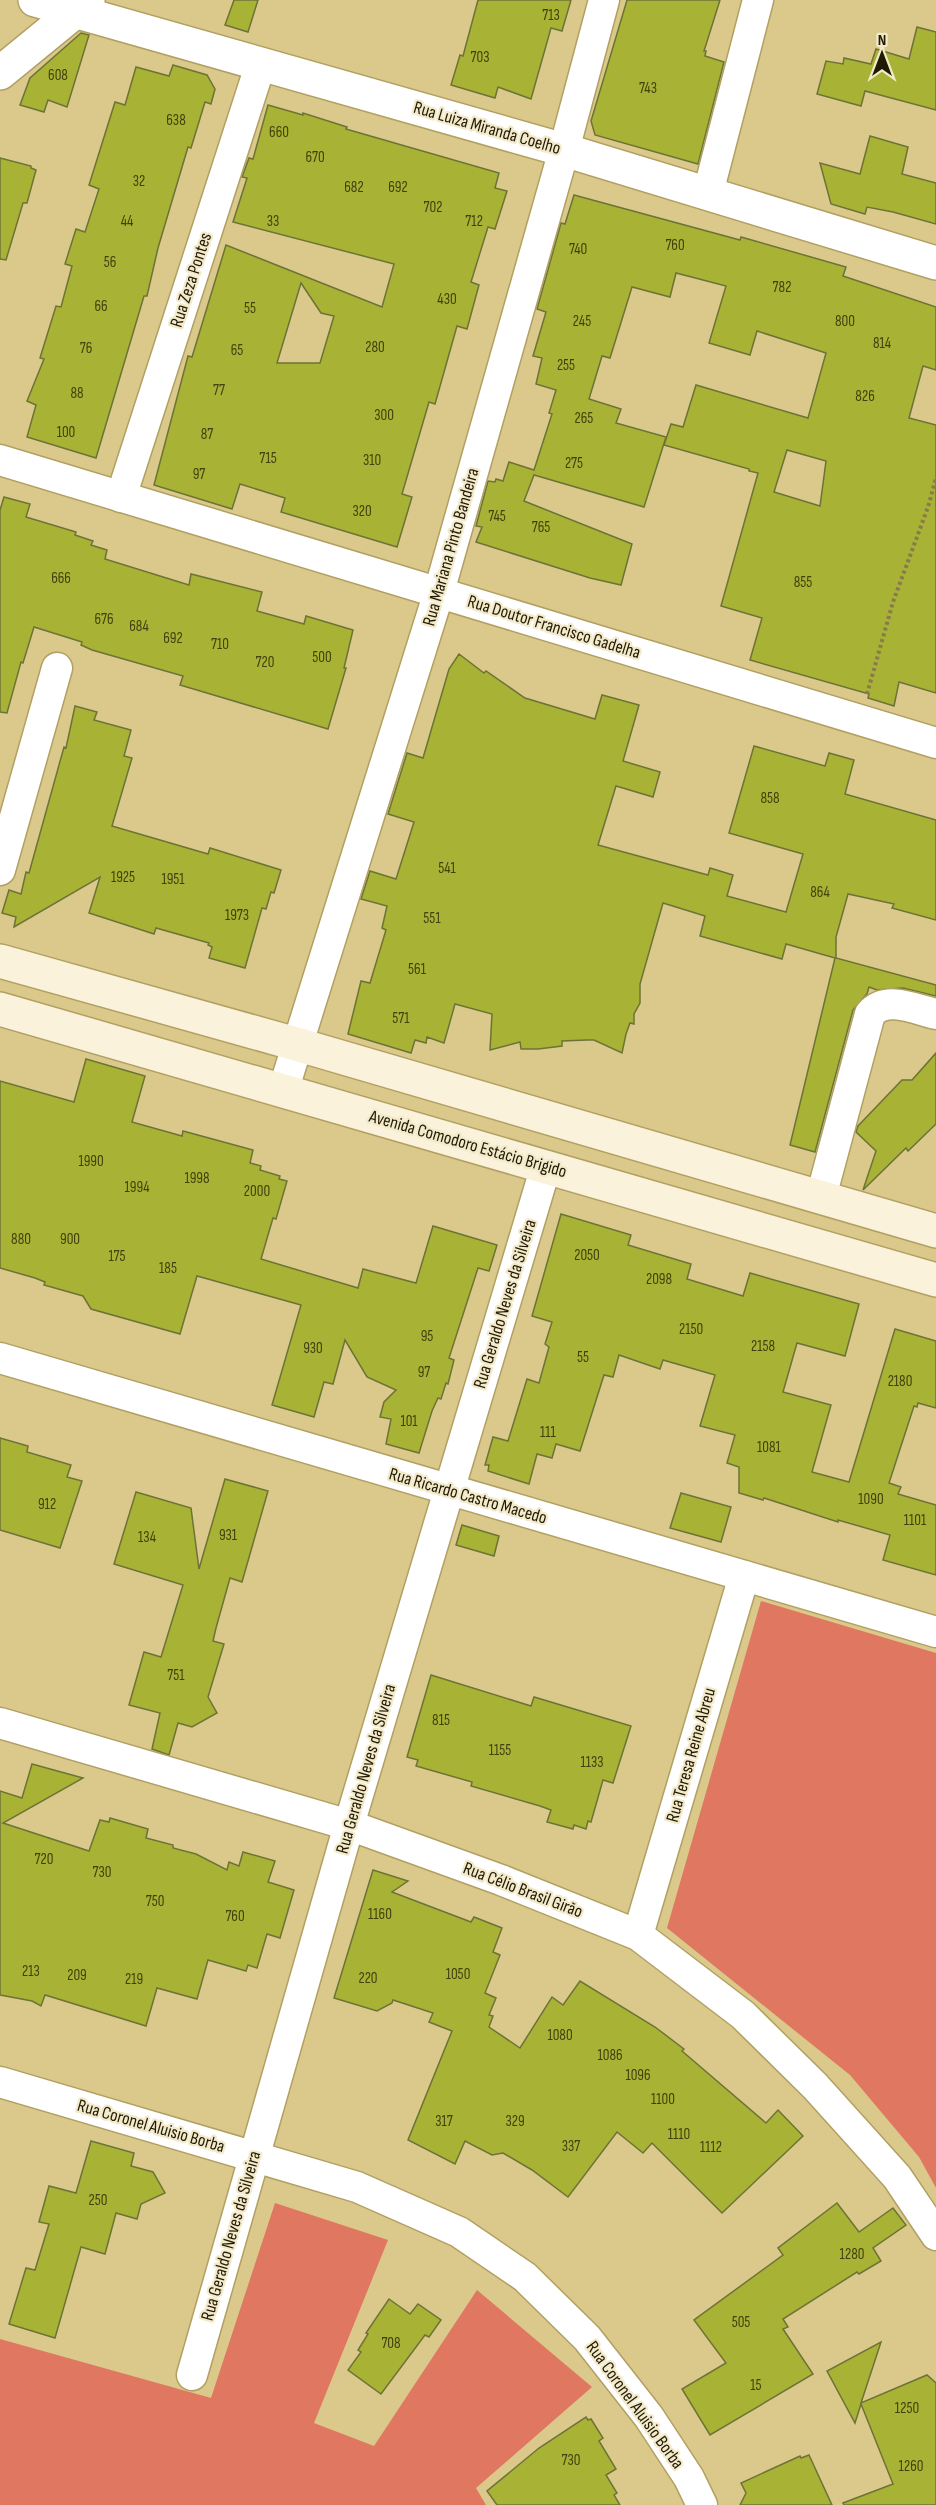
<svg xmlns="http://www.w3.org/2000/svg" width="936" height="2505" viewBox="0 0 936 2505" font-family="'Sofia Sans Condensed',sans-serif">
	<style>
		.green { fill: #e07761 }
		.building { fill: #a8b234; stroke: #6d7337; stroke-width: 1.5; fill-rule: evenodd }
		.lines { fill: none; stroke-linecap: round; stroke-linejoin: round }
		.minor-casing { stroke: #b2a063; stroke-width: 33 }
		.tertiary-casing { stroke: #b2a063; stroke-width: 36 }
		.secondary-casing { stroke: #b2a063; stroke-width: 36 }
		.path { stroke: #877a4d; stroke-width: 4; stroke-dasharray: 3 3; stroke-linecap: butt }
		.minor { stroke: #fff; stroke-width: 30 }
		.tertiary { stroke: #fff; stroke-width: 33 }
		.secondary { stroke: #faf2da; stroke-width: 33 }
		.labels { text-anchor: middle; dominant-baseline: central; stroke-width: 4.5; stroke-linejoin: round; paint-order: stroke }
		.number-label { font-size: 15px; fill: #43400e }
		.street-label { font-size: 18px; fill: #211a02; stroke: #f3eacc }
	</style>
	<rect width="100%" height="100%" fill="#dbc98b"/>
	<g class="green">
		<path d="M761,1601L936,1653V2188L919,2157L850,2075L667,1928Z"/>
		<path d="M275,2203L388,2240L314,2423L374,2446L477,2290L592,2387L476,2488L486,2505H0V2339L211,2398Z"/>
	</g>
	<g class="building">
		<path d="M234,0H258L248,32L225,25Z"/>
		<path d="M478,0H571L562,31L551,28L531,99L498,87L495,98L451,85L460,55L463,56Z"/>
		<path d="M627,0H720L704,51H706L705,56L724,62L698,164L595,135L591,121Z"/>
		<path d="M917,27L936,32V110L865,91L861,106L817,94L826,61L843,64L844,58L871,64L876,49L909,59Z"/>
		<path d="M81,33L89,35L67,107L48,100L44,112L20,105L30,78Z"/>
		<path d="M173,65L207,75L215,89L211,104L205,102L191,148L188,147L158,248L147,296H144L96,458L27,437L36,405L27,401L44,359L40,358L56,306L61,307L72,266L65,264L76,229L85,232L99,189L89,185L115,102L125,105L136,67L169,76Z"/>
		<path d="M268,105L303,115V113L347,127L346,129L499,173L495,188L507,191L495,229L488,227L471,282L479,285L467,329L457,326L435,404L429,402L402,494L412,497L397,547L281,512L285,498L240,484L232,509L154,485L188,356L192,357L226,245L382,307L394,264L233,222L247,178L242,177L249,158L253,159ZM301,283L321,313L334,316L320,363H277Z"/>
		<path d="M870,136L908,147L902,174L936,183V224L893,212L867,207L865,214L831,204L820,163L860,174Z"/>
		<path d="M0,158L31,166V168L36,170L27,203H23L6,260L0,259Z"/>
		<path d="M574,195L740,240L741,237L846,267L843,276L936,307V370L923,366L909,418L936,425V693L899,682L894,706L868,698L869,694L750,660L762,618L721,606L758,473L749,471V469L664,445L671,424L683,427L696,385L808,418L826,353L757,331L750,355L709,343L726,286L676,273L670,297L632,287L610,358L602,356L589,399L621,409L616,423L666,437L644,507L534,475L524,501L632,544L621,585L590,578L476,542L482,527L476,526L488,481L495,482L496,479L503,481L509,462L534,470L552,414L549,413L556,390L536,384L542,358L533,356L546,312L537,309L561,223L565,224ZM787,450L826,461L820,506L774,492Z"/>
		<path d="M4,497L30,504L26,517L76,532L75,535L93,541L91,545L107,550L105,559L189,585L191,574L262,592L257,611L304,624L306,616L353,630L344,668H346L328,729L180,685L183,676L92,650L81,645L82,642L34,627L23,663L21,662L7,713L0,712V510Z"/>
		<path d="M459,654L484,673L486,671L525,698L595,719L602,695L639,705L623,761L660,772L653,797L616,786L598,845L708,875L710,868L733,875L727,896L786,912L803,854L729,833L754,746L825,766L829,753L854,760L845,794L936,820V920L892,908L894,904L848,894L836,937V958L936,985V996L903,988L877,990L869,987L867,994L853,1010L815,1152L790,1145L835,958L786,944L782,959L700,936L705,916L663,903L640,984V1003L634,1014V1024L630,1023L626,1034L622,1053L594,1040H587L562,1041V1046L538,1049H521L520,1042L490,1050L492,1014L455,1004L444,1043L427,1037L426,1043L415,1040L411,1053L348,1034L361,981L370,983L386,930L382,928L387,906L361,899L370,871L396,879L414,822L388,814L407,753L423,758L449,669Z"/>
		<path d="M75,706L97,712L94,720L131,730L124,756L132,758L112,826L208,854L210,848L281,870L274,893L271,892L266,909L262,908L245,968L209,958L212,947L208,945L209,943L156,928L154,934L89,913L100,877L14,927L16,917L2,913L9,890L21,894L26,872L29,873L64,747L66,748Z"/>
		<path d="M936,1053V1124L908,1151L906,1148L863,1190L876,1151L856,1132L858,1126L902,1080H912Z"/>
		<path d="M86,1059L145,1076L132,1122L182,1136L183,1131L253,1150L250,1163L261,1166L260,1170L280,1176L279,1179L287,1181L276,1219L273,1218L261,1259L358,1288L363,1269L416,1283L433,1226L497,1245L489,1271L478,1268L449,1358L454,1360L448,1384L446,1383L441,1399L438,1398L432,1411L419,1453L386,1444L391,1419L380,1417L384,1402L396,1390L367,1377L345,1340L333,1384L324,1382L314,1417L272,1405L301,1305L197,1276L180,1334L91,1309L83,1296L44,1285L45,1282L35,1278L0,1268V1081L74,1102Z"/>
		<path d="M561,1214L631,1235L628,1245L691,1264L687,1279L743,1296L750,1273L859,1304L845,1356L797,1343L783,1392L831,1405L812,1472L849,1482L895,1329L936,1341V1408L918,1403L917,1407L914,1406L889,1483L901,1487L898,1494L936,1505V1575L883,1560L890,1535L838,1520V1522L764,1498L763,1500L739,1493V1467L727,1463L735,1435L700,1426L715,1375L663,1360L660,1369L619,1355L613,1377L604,1375L580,1451L556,1444L552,1458L537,1454L529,1484L488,1471L489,1465H485L493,1437L508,1441L527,1379L539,1383L549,1347L545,1344L552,1322L532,1316Z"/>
		<path d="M0,1438L28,1446L27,1452L71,1465L67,1477L82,1481L60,1548L0,1530Z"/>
		<path d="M225,1479L268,1491L242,1582L230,1578L216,1628L213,1641L224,1644L208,1697L217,1713L192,1727L178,1723L169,1755L152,1749L160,1713L129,1705L144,1652L161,1657L183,1585L114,1564L136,1492L191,1508L199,1569Z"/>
		<path d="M681,1493L731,1507L721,1542L670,1528Z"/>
		<path d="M462,1525L499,1536L494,1556L456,1545Z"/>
		<path d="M431,1675L531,1706L534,1697L631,1726L613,1783L603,1780L591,1822L588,1821L586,1829L574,1825L573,1829L547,1822L551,1810L540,1806L471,1786L472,1782L416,1766L418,1760L407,1757Z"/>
		<path d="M32,1764L83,1778L3,1823L89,1851L100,1820L109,1822L110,1818L148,1829L146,1838L173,1845V1848L196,1854L227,1870L229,1862L239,1866L243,1852L275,1861L268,1882L294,1890L280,1938L267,1934L257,1968L248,1965L246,1971L208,1960L197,1999L157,1988L146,2026L45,1995L41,2006L32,2001L0,1995V1791L22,1798Z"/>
		<path d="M373,1870L408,1881L392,1892L471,1922L474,1917L502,1928L493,1952L500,1955L485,1993L496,1998L489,2015L493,2016L489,2027L520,2048L552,1997L563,2005L580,1981L655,2027L684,2049L682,2051L766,2123L778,2110L803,2136L722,2213L652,2143L643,2153L617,2132L568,2197L532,2170L503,2153L492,2155L465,2141L455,2164L408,2140L452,2031L429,2022L433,2013L393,2000L392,2003L377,2011L334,1998Z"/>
		<path d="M91,2141L134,2153L131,2166L153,2172L165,2193L141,2204L137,2219L116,2213L105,2254L81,2247L55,2338L9,2324L26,2268L35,2270L49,2224L39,2222L49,2186L76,2193Z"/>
		<path d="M837,2203L859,2232L893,2208L906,2225L873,2248L881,2261L859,2274L857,2272L783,2319L788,2327L783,2329L813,2374L710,2435L682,2389L726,2363L694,2320L783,2255L778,2248Z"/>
		<path d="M389,2299L410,2314L418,2304L441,2320L429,2337L425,2335L381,2394L348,2370L361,2352L358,2350L368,2334L366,2333Z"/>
		<path d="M881,2342L861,2403L927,2375L936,2383V2505H844L843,2503L893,2484L861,2404L855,2423L827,2371Z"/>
		<path d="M586,2417L588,2420L591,2419L603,2438L599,2441L616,2469L606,2475L617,2493L614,2495L620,2505H497L487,2491L539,2448Z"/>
		<path d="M809,2455L832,2505H740L746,2493L741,2483L800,2456L801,2458Z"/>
	</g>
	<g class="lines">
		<g class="minor-casing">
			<g id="minor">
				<path d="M708,193L758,0"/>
				<path d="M0,460L936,743"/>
				<path d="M121,497L261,63"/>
				<path d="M0,870L57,668"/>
				<path d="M283,1091L439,592L564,150L604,0"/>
				<path d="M821,1197L870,1014C886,995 915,1009 936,1014"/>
				<path d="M0,1358L936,1632"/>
				<path d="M0,1723L349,1825L501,1880L638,1935L743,2015L815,2086L897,2177L936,2235"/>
				<path d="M638,1935L744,1576"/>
				<path d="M0,2082L357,2187L459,2232L525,2277L587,2338L649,2417L689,2478L702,2505"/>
				<path d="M192,2375L349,1825L546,1166"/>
			</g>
		</g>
		<g class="tertiary-casing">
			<g id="tertiary">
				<path d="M35,0L564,150L936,263"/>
				<path d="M0,73L88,1"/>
			</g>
		</g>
		<g class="secondary-casing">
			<g id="secondary">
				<path d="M0,961L296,1044L936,1231"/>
				<path d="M0,1009L936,1280"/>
			</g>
		</g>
		<path class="path" d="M867,694L893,602L928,507L936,478"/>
		<use href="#minor" class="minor"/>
		<use href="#tertiary" class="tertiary"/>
		<use href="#secondary" class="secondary"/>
	</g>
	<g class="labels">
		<g class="number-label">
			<text x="551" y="15">713</text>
			<text x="480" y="57">703</text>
			<text x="58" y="75">608</text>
			<text x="648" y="88">743</text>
			<text x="176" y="120">638</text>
			<text x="279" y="132">660</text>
			<text x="315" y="157">670</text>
			<text x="139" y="181">32</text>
			<text x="354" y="187">682</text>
			<text x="398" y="187">692</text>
			<text x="433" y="207">702</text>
			<text x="127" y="221">44</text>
			<text x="273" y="221">33</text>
			<text x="474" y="221">712</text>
			<text x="675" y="245">760</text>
			<text x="578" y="249">740</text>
			<text x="110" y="262">56</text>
			<text x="782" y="287">782</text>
			<text x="447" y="299">430</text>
			<text x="101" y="306">66</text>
			<text x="250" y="308">55</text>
			<text x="582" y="321">245</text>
			<text x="845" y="321">800</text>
			<text x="882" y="343">814</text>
			<text x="375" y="347">280</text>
			<text x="86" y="348">76</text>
			<text x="237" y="350">65</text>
			<text x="566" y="365">255</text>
			<text x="219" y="390">77</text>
			<text x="77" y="393">88</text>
			<text x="865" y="396">826</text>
			<text x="384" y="415">300</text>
			<text x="584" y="418">265</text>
			<text x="66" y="432">100</text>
			<text x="207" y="434">87</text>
			<text x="268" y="458">715</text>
			<text x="372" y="460">310</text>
			<text x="574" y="463">275</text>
			<text x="199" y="474">97</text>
			<text x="362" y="511">320</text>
			<text x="497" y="516">745</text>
			<text x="541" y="527">765</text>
			<text x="61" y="578">666</text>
			<text x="803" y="582">855</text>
			<text x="104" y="619">676</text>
			<text x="139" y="626">684</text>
			<text x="173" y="638">692</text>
			<text x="220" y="644">710</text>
			<text x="322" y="657">500</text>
			<text x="265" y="662">720</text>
			<text x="770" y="798">858</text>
			<text x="447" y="868">541</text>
			<text x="123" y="877">1925</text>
			<text x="173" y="879">1951</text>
			<text x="820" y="892">864</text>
			<text x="237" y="915">1973</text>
			<text x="432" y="918">551</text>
			<text x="417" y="969">561</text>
			<text x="401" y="1018">571</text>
			<text x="91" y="1161">1990</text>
			<text x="197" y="1178">1998</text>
			<text x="137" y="1187">1994</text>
			<text x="257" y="1191">2000</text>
			<text x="21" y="1239">880</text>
			<text x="70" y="1239">900</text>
			<text x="587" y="1255">2050</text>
			<text x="117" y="1256">175</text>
			<text x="168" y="1268">185</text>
			<text x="659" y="1279">2098</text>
			<text x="691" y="1329">2150</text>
			<text x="427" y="1336">95</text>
			<text x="763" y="1346">2158</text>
			<text x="313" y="1348">930</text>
			<text x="583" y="1357">55</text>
			<text x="424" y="1372">97</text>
			<text x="900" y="1381">2180</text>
			<text x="409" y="1421">101</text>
			<text x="548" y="1432">111</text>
			<text x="769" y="1447">1081</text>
			<text x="871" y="1499">1090</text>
			<text x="47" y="1504">912</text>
			<text x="915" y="1520">1101</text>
			<text x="228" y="1535">931</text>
			<text x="147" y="1537">134</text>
			<text x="176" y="1675">751</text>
			<text x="441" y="1720">815</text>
			<text x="500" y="1750">1155</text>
			<text x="592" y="1762">1133</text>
			<text x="44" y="1859">720</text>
			<text x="102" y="1872">730</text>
			<text x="155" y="1901">750</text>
			<text x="380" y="1914">1160</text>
			<text x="235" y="1916">760</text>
			<text x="31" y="1971">213</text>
			<text x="458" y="1974">1050</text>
			<text x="77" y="1975">209</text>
			<text x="368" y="1978">220</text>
			<text x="134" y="1979">219</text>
			<text x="560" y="2035">1080</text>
			<text x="610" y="2055">1086</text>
			<text x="638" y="2075">1096</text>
			<text x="663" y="2099">1100</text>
			<text x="444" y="2121">317</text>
			<text x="515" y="2121">329</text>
			<text x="679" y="2134">1110</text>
			<text x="571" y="2146">337</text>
			<text x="711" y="2147">1112</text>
			<text x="98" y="2200">250</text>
			<text x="852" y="2254">1280</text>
			<text x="741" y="2322">505</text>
			<text x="391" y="2343">708</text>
			<text x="756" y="2385">15</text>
			<text x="907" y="2408">1250</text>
			<text x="571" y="2460">730</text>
			<text x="911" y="2466">1260</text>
		</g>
		<g class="street-label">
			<text transform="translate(487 128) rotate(16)">Rua Luiza Miranda Coelho</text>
			<text transform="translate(191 280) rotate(-72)">Rua Zeza Pontes</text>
			<text transform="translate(451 547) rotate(-74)">Rua Mariana Pinto Bandeira</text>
			<text transform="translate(554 627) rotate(17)">Rua Doutor Francisco Gadelha</text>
			<text transform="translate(468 1144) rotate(16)">Avenida Comodoro Estácio Brigido</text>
			<text transform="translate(505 1304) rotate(-73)">Rua Geraldo Neves da Silveira</text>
			<text transform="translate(468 1496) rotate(16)">Rua Ricardo Castro Macedo</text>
			<text transform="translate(691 1755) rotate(-74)">Rua Teresa Reine Abreu</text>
			<text transform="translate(366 1769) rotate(-74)">Rua Geraldo Neves da Silveira</text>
			<text transform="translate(523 1890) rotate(21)">Rua Célio Brasil Girão</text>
			<text transform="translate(151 2126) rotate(16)">Rua Coronel Aluisio Borba</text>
			<text transform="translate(231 2236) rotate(-74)">Rua Geraldo Neves da Silveira</text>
			<text transform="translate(635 2405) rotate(54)">Rua Coronel Aluisio Borba</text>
		</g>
	</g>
	<g transform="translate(882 54)" stroke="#f3eacc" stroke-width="4.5" paint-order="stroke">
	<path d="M0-4.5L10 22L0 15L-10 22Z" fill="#211a02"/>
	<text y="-9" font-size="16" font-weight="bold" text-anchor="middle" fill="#211a02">N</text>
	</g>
</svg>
